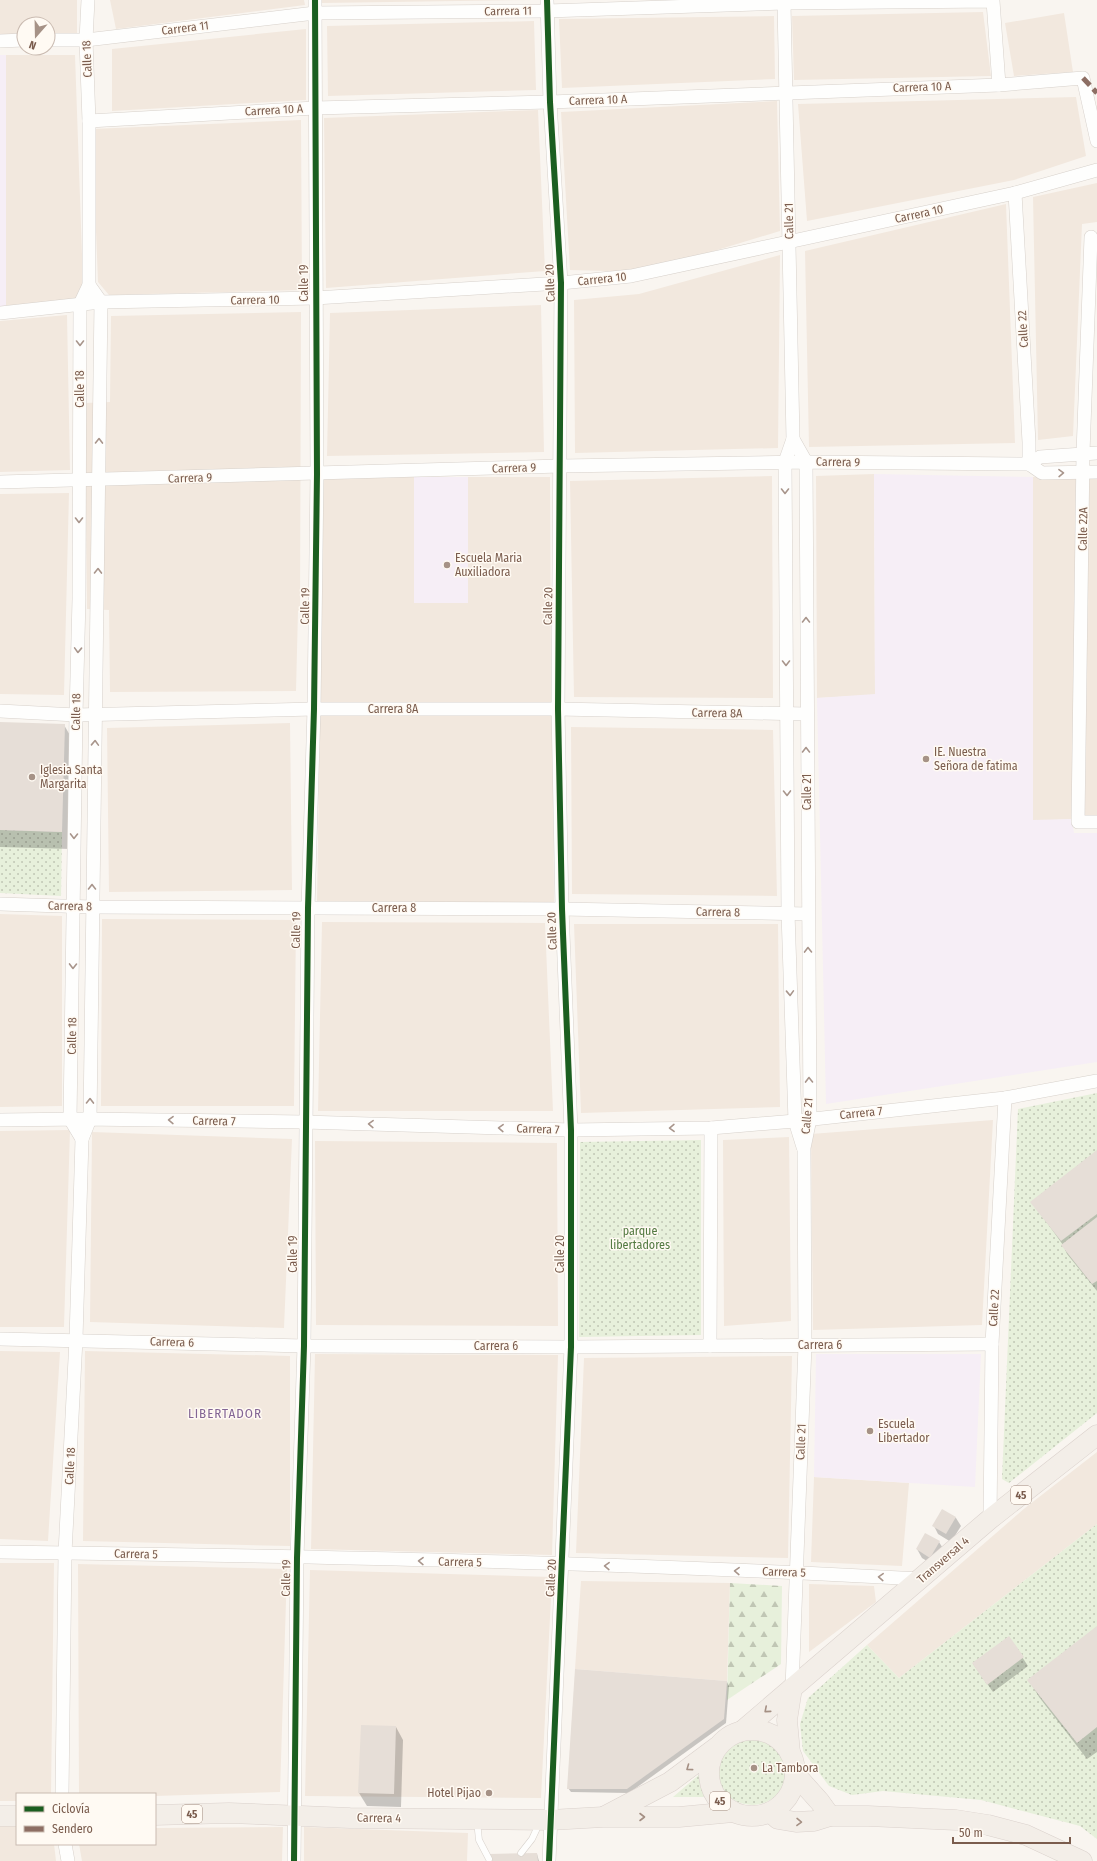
<svg xmlns="http://www.w3.org/2000/svg" width="1097" height="1861" viewBox="0 0 1097 1861" font-family="'Fira Sans Condensed',sans-serif">
	<style>
		.residential { fill: #f2e8de }
		.education { fill: #f6eef6 }
		.grass { fill: url(#grass-dots) }
		.forest { fill: url(#forest-firs) }
		.shadow { fill: #0003 }
		.building { fill: #e6ded7 }
		.lines { fill: none; stroke-linecap: round; stroke-linejoin: round }
		.lane-casing { stroke: #d7d1cb; stroke-width: 7 }
		.street-casing { stroke: #d7d1cb; stroke-width: 14 }
		.primary-casing { stroke: #dad1cc; stroke-width: 21 }
		.lane { stroke: #fefefd; stroke-width: 6 }
		.street { stroke: #fefefd; stroke-width: 13 }
		.primary { stroke: #f3eee8; stroke-width: 20 }
		.quiet { stroke: #8d6e63; stroke-width: 5; stroke-dasharray: 10 5; stroke-linecap: butt }
		.cycleway-casing { stroke: #fffaf3; stroke-width: 8 }
		.cycleway { stroke: #1b5e20; stroke-width: 6 }
		.oneway { stroke: #a8958b }
		.oneway2 { stroke: #a48f83 }
		.poi-dot { fill: #a69286; stroke: #fffaf3; stroke-width: 1.5 }
		.labels { text-anchor: middle; dominant-baseline: central; stroke-width: 3; stroke-linejoin: round; paint-order: stroke }
		.shield { fill: #fffaf3; stroke: #a28b7f; stroke-width: 1 }
		.shield-label { font-size: 11px; font-weight: bold; fill: #7a5c4d }
		.street-label { font-size: 12px; fill: #7a5c4d; stroke: #fffaf3 }
		.poi-label { font-size: 12px; fill: #7a5c4d; stroke: #fffaf3; text-anchor: start }
		.park-label { font-size: 12px; fill: #537a41; stroke: #fffaf3 }
		.neighbourhood-label { font-size: 13px; letter-spacing: 1px; fill: #846695; stroke: #fffaf3 }
	</style>
	<defs>
		<pattern id="grass-dots" width="8" height="8" patternUnits="userSpaceOnUse"><rect width="8" height="8" fill="#e7f0db"/><path d="M2 2h.1M6 6h.1" fill="none" stroke="#c0c6b4" stroke-width="1.8" stroke-linecap="round"/></pattern>
		<pattern id="forest-firs" width="22" height="20" patternUnits="userSpaceOnUse"><rect width="22" height="20" fill="#e7f0db"/><path d="M5 1l3.5 6h-7zM16 11l3.5 6h-7z" fill="#c0c6b4"/></pattern>
	</defs>
	<rect width="100%" height="100%" fill="#f9f5f0"/>
	<g class="residential">
		<path d="M0,0H77V33L48,34V24H24V34H0Z"/>
		<path d="M110,0H304L305,5L116,29Z"/>
		<path d="M321,0H533L322,3Z"/>
		<path d="M983,12L991,76L794,80L792,16Z"/>
		<path d="M1064,13L1073,72L1014,76L1005,23Z"/>
		<path d="M774,16L775,79L562,88L559,19Z"/>
		<path d="M534,21L536,90L328,96L327,26Z"/>
		<path d="M306,29V100L112,111V49Z"/>
		<path d="M6,55H75L83,283L77,300L6,306Z"/>
		<path d="M1076,97L1086,156L1014,180L807,221L798,104Z"/>
		<path d="M777,101L780,231L645,272L570,270L561,112Z"/>
		<path d="M538,110L545,271L326,288L324,118Z"/>
		<path d="M301,120L302,290L109,295L98,282L92,129Z"/>
		<path d="M1097,183V222L1082,224L1073,436L1038,440L1033,197Z"/>
		<path d="M1006,204L1015,443L809,447L805,251Z"/>
		<path d="M780,255L778,448L575,453L574,300L639,294Z"/>
		<path d="M541,305L544,452L327,456L330,313Z"/>
		<path d="M301,312L300,610L298,611L296,691L110,692L109,610L87,609L85,403L110,402L111,316Z"/>
		<path d="M67,315L70,470L0,472V321Z"/>
		<path d="M1097,469V815H1085L1089,470Z"/>
		<path d="M874,474L875,695L817,698L816,476Z"/>
		<path d="M1076,474L1072,819L1033,821V477Z"/>
		<path d="M772,476L773,698L574,697L570,481Z"/>
		<path d="M320,477H414V603H468V477H550L551,703H321Z"/>
		<path d="M69,493L64,695L0,694V494Z"/>
		<path d="M320,715L553,716L554,902H317Z"/>
		<path d="M290,723L292,890L109,892L107,728Z"/>
		<path d="M571,727L773,730L777,896L572,894Z"/>
		<path d="M0,914L62,916V1106L0,1107Z"/>
		<path d="M102,919L296,920L294,1106H101Z"/>
		<path d="M322,922L545,923L553,1111H318Z"/>
		<path d="M574,924H778L780,1107L581,1113Z"/>
		<path d="M993,1120L982,1325L813,1330L811,1134Z"/>
		<path d="M70,1130L64,1327H0V1131Z"/>
		<path d="M92,1132L292,1139L284,1328L90,1322Z"/>
		<path d="M789,1137L791,1321L724,1326L723,1140Z"/>
		<path d="M315,1141L557,1143L558,1326L316,1325Z"/>
		<path d="M0,1351L60,1352L48,1541L0,1539Z"/>
		<path d="M85,1351L290,1356V1546L83,1541Z"/>
		<path d="M315,1354L558,1355L552,1555L311,1549Z"/>
		<path d="M792,1356L788,1558L576,1553L584,1358Z"/>
		<path d="M1097,1452V1524L899,1678L867,1645L1025,1508Z"/>
		<path d="M814,1477L909,1483L902,1566L811,1562Z"/>
		<path d="M0,1563H54L51,1794H17V1801H0Z"/>
		<path d="M78,1564L287,1569L280,1792L155,1796V1794H79Z"/>
		<path d="M310,1570L552,1577L541,1798L305,1796Z"/>
		<path d="M581,1581L730,1583L727,1681L575,1669Z"/>
		<path d="M809,1584L874,1586L876,1602L809,1652Z"/>
		<path d="M0,1826H17V1844H54L56,1861H0Z"/>
		<path d="M283,1827L282,1861H82L79,1844H155V1828Z"/>
		<path d="M304,1827L468,1833L467,1861H304Z"/>
	</g>
	<g class="education">
		<rect x="0" y="55" width="6" height="251"/>
		<path d="M874,474L1033,477V820L1072,819L1074,833H1097V1062L826,1104L817,698L875,694Z"/>
		<rect x="414" y="477" width="54" height="126"/>
		<path d="M816,1354H981L975,1487L814,1477Z"/>
	</g>
	<g class="grass">
		<path d="M0,830L62,832L61,896L0,893Z"/>
		<path d="M1097,1093V1413L1009,1483L1002,1479L1018,1109Z"/>
		<path d="M701,1140V1335L579,1337L580,1142Z"/>
		<path d="M1097,1524V1839L1080,1826L981,1800L883,1791L852,1795L829,1786L803,1751L800,1724L808,1698L867,1645L899,1678Z"/>
		<circle cx="752" cy="1769" r="36"/>
		<path d="M701,1773L706,1797H673Z"/>
	</g>
	<path class="forest" d="M730,1583L782,1586L781,1664L727,1700Z"/>
	<g class="shadow">
		<path d="M0,723L64,725L74,742L71,849L0,847Z"/>
		<path d="M1097,1151V1291L1067,1254L1063,1245L1032,1202Z"/>
		<path d="M942,1510L956,1518L961,1526L951,1542L938,1534L934,1526Z"/>
		<path d="M939,1542L944,1550L935,1566L922,1558L917,1549Z"/>
		<path d="M1097,1627V1752L1087,1759L1039,1697L1029,1680Z"/>
		<path d="M1009,1637L1028,1666L993,1692L973,1664Z"/>
		<path d="M727,1682L729,1686L726,1723L629,1793L571,1792L568,1788Z"/>
		<path d="M396,1727L403,1740L401,1807L367,1806L359,1793Z"/>
		<path d="M537,1854L539,1861H490Z"/>
	</g>
	<g class="building">
		<path d="M0,722L65,724L62,832L0,830Z"/>
		<path d="M1097,1150V1214L1061,1241L1030,1202Z"/>
		<path d="M1097,1217V1281L1092,1284L1061,1245Z"/>
		<path d="M942,1509L956,1517L946,1534L932,1526Z"/>
		<path d="M925,1533L940,1541L930,1558L916,1549Z"/>
		<path d="M1097,1626V1727L1077,1743L1027,1680Z"/>
		<path d="M1009,1636L1024,1657L987,1685L972,1663Z"/>
		<path d="M575,1669L727,1681L724,1719L627,1789H567Z"/>
		<path d="M361,1725L396,1726L394,1794L358,1793Z"/>
		<path d="M537,1853L538,1861H489V1854Z"/>
	</g>
	<g class="lines">
		<g class="lane-casing">
			<g id="lane">
				<path d="M477,1821L479,1840L489,1859"/>
				<path d="M521,1853L532,1839L539,1824"/>
			</g>
		</g>
		<g class="street-casing">
			<g id="street">
				<path d="M547,0L550,102L561,283L558,709L562,909L571,1130V1347L549,1861"/>
				<path d="M784,3L793,439L785,462L788,913L795,1121L803,1147"/>
				<path d="M48,40H86L315,13L547,11L784,3L993,1L999,85"/>
				<path d="M0,41L24,40"/>
				<path d="M89,121L315,108L550,102L999,85L1083,78L1097,141"/>
				<path d="M1015,193L1029,442V464"/>
				<path d="M1091,237L1083,453L1078,822H1097"/>
				<path d="M0,313L101,302L315,298L561,283L631,276L1015,193L1097,170"/>
				<path d="M1029,464L1042,473L1097,472"/>
				<path d="M1029,464L1040,457L1097,453"/>
				<path d="M0,482L561,466L806,462L1029,464"/>
				<path d="M0,711L76,715L314,709H558L806,714"/>
				<path d="M0,904L92,907L562,909L808,914"/>
				<path d="M0,1120L83,1119L304,1122L571,1130L711,1128L795,1121L1005,1098L1097,1081"/>
				<path d="M82,1139L70,1119L76,715L79,599L80,304L89,285V121L86,40L88,0"/>
				<path d="M0,1339L304,1346L571,1347L992,1344"/>
				<path d="M710,1346L711,1128"/>
				<path d="M990,1519L992,1344L1005,1098"/>
				<path d="M0,1552C307,1556 614,1562 920,1579"/>
				<path d="M792,1688L805,1345L804,1148L810,1119L806,462L793,439"/>
				<path d="M62,1794L65,1553L76,1339L82,1139L90,1119L101,302L89,285"/>
				<path d="M65,1844L68,1861"/>
				<path d="M294,1861L297,1558L304,1346L308,908L314,709L317,474L315,0"/>
			</g>
		</g>
		<g class="primary-casing">
			<g id="primary">
				<circle cx="752" cy="1773" r="43"/>
				<path d="M742,1731L990,1519L1097,1435"/>
				<path d="M790,1753L787,1720L792,1688"/>
				<path d="M795,1774L820,1802L830,1816"/>
				<path d="M770,1812L778,1819L796,1822L814,1821L830,1816H868L956,1820L988,1825L1026,1835L1082,1861"/>
				<path d="M155,1815L229,1813L350,1818L550,1820L603,1817H679L733,1812"/>
				<path d="M0,1816H17"/>
				<path d="M605,1816L670,1782L717,1747"/>
			</g>
		</g>
		<use href="#lane" class="lane"/>
		<use href="#street" class="street"/>
		<use href="#primary" class="primary"/>
		<path class="quiet" d="M1083,78L1097,93"/>
		<g class="cycleway-casing">
			<g id="cycleway">
				<path d="M547,0L550,102L561,283L558,709L562,909L571,1130V1347L549,1861"/>
				<path d="M294,1861L297,1558L304,1346L308,908L314,709L317,474L315,0"/>
			</g>
		</g>
		<use href="#cycleway" class="cycleway"/>
	</g>
	<defs><path id="oneway-chevron" d="M-2-3.5L2.5 0L-2 3.5" fill="none" stroke-width="1.6" stroke-linecap="round" stroke-linejoin="round"/></defs>
	<g class="oneway">
		<use href="#oneway-chevron" transform="translate(80 343) rotate(90)"/>
		<use href="#oneway-chevron" transform="translate(99 441) rotate(-89)"/>
		<use href="#oneway-chevron" transform="translate(1061 473) rotate(-1)"/>
		<use href="#oneway-chevron" transform="translate(785 491) rotate(90)"/>
		<use href="#oneway-chevron" transform="translate(79 520) rotate(90)"/>
		<use href="#oneway-chevron" transform="translate(98 571) rotate(-89)"/>
		<use href="#oneway-chevron" transform="translate(806 620) rotate(-90)"/>
		<use href="#oneway-chevron" transform="translate(78 650) rotate(92)"/>
		<use href="#oneway-chevron" transform="translate(786 663) rotate(90)"/>
		<use href="#oneway-chevron" transform="translate(95 743) rotate(-88)"/>
		<use href="#oneway-chevron" transform="translate(806 750) rotate(-90)"/>
		<use href="#oneway-chevron" transform="translate(787 793) rotate(89)"/>
		<use href="#oneway-chevron" transform="translate(74 836) rotate(91)"/>
		<use href="#oneway-chevron" transform="translate(92 887) rotate(-90)"/>
		<use href="#oneway-chevron" transform="translate(808 950) rotate(-91)"/>
		<use href="#oneway-chevron" transform="translate(73 966) rotate(91)"/>
		<use href="#oneway-chevron" transform="translate(790 993) rotate(88)"/>
		<use href="#oneway-chevron" transform="translate(809 1080) rotate(-91)"/>
		<use href="#oneway-chevron" transform="translate(90 1101) rotate(-89)"/>
		<use href="#oneway-chevron" transform="translate(171 1120) rotate(-179)"/>
		<use href="#oneway-chevron" transform="translate(371 1124) rotate(-178)"/>
		<use href="#oneway-chevron" transform="translate(501 1128) rotate(-178)"/>
		<use href="#oneway-chevron" transform="translate(672 1128) rotate(179)"/>
		<use href="#oneway-chevron" transform="translate(421 1561) rotate(-179)"/>
		<use href="#oneway-chevron" transform="translate(607 1566) rotate(-178)"/>
		<use href="#oneway-chevron" transform="translate(737 1571) rotate(-178)"/>
		<use href="#oneway-chevron" transform="translate(881 1577) rotate(-177)"/>
	</g>
	<g class="oneway2">
		<use href="#oneway-chevron" transform="translate(767 1710) rotate(139)"/>
		<use href="#oneway-chevron" transform="translate(689 1768) rotate(144)"/>
		<use href="#oneway-chevron" transform="translate(642 1817)"/>
		<use href="#oneway-chevron" transform="translate(799 1822) rotate(1)"/>
	</g>
	<g class="poi-dot">
		<circle cx="447" cy="565" r="4"/>
		<circle cx="926" cy="759" r="4"/>
		<circle cx="32" cy="777" r="4"/>
		<circle cx="870" cy="1431" r="4"/>
		<circle cx="754" cy="1768" r="4"/>
		<circle cx="489" cy="1793" r="4"/>
	</g>
	<g class="labels">
		<g class="shield">
			<rect x="1011" y="1486" width="20" height="18" rx="3"/>
			<rect x="710" y="1792" width="20" height="18" rx="3"/>
			<rect x="182" y="1805" width="20" height="18" rx="3"/>
		</g>
		<g class="shield-label">
			<text x="1021" y="1495">45</text>
			<text x="720" y="1801">45</text>
			<text x="192" y="1814">45</text>
		</g>
		<g class="street-label">
			<text transform="translate(508 11) rotate(-1)">Carrera 11</text>
			<text transform="translate(185 28) rotate(-7)">Carrera 11</text>
			<text transform="translate(87 59) rotate(-92)">Calle 18</text>
			<text transform="translate(922 87) rotate(-2)">Carrera 10 A</text>
			<text transform="translate(598 100) rotate(-2)">Carrera 10 A</text>
			<text transform="translate(274 110) rotate(-3)">Carrera 10 A</text>
			<text transform="translate(919 214) rotate(-12)">Carrera 10</text>
			<text transform="translate(789 221) rotate(-91)">Calle 21</text>
			<text transform="translate(602 279) rotate(-6)">Carrera 10</text>
			<text transform="translate(304 283) rotate(-90)">Calle 19</text>
			<text transform="translate(550 283) rotate(-92)">Calle 20</text>
			<text transform="translate(255 300) rotate(-1)">Carrera 10</text>
			<text transform="translate(1023 329) rotate(-93)">Calle 22</text>
			<text transform="translate(80 389) rotate(-90)">Calle 18</text>
			<text transform="translate(838 462) rotate(1)">Carrera 9</text>
			<text transform="translate(514 468) rotate(-2)">Carrera 9</text>
			<text transform="translate(190 478) rotate(-2)">Carrera 9</text>
			<text transform="translate(1083 529) rotate(-89)">Calle 22A</text>
			<text transform="translate(305 606) rotate(-89)">Calle 19</text>
			<text transform="translate(548 606) rotate(-89)">Calle 20</text>
			<text x="393" y="709">Carrera 8A</text>
			<text transform="translate(76 712) rotate(-89)">Calle 18</text>
			<text transform="translate(717 713) rotate(1)">Carrera 8A</text>
			<text transform="translate(807 792) rotate(-90)">Calle 21</text>
			<text transform="translate(70 906) rotate(1)">Carrera 8</text>
			<text x="394" y="908">Carrera 8</text>
			<text transform="translate(718 912) rotate(1)">Carrera 8</text>
			<text transform="translate(296 930) rotate(-89)">Calle 19</text>
			<text transform="translate(552 931) rotate(-92)">Calle 20</text>
			<text transform="translate(72 1036) rotate(-89)">Calle 18</text>
			<text transform="translate(861 1113) rotate(-6)">Carrera 7</text>
			<text transform="translate(807 1116) rotate(-85)">Calle 21</text>
			<text transform="translate(214 1121) rotate(1)">Carrera 7</text>
			<text transform="translate(538 1129) rotate(2)">Carrera 7</text>
			<text transform="translate(293 1254) rotate(-90)">Calle 19</text>
			<text transform="translate(560 1254) rotate(-90)">Calle 20</text>
			<text transform="translate(994 1308) rotate(-87)">Calle 22</text>
			<text transform="translate(172 1342) rotate(2)">Carrera 6</text>
			<text x="820" y="1345">Carrera 6</text>
			<text x="496" y="1346">Carrera 6</text>
			<text transform="translate(801 1442) rotate(-88)">Calle 21</text>
			<text transform="translate(70 1466) rotate(-87)">Calle 18</text>
			<text transform="translate(136 1554) rotate(1)">Carrera 5</text>
			<text transform="translate(943 1560) rotate(-41)">Transversal 4</text>
			<text transform="translate(460 1562) rotate(1)">Carrera 5</text>
			<text transform="translate(784 1572) rotate(2)">Carrera 5</text>
			<text transform="translate(286 1578) rotate(-89)">Calle 19</text>
			<text transform="translate(551 1578) rotate(-87)">Calle 20</text>
			<text transform="translate(379 1818) rotate(1)">Carrera 4</text>
		</g>
		<g class="poi-label">
			<text x="455" y="558">Escuela Maria<tspan x="455" dy="14">Auxiliadora</tspan></text>
			<text x="934" y="752">IE. Nuestra<tspan x="934" dy="14">Señora de fatima</tspan></text>
			<text x="40" y="770">Iglesia Santa<tspan x="40" dy="14">Margarita</tspan></text>
			<text x="878" y="1424">Escuela<tspan x="878" dy="14">Libertador</tspan></text>
			<text x="762" y="1768">La Tambora</text>
			<text x="481" y="1793" text-anchor="end">Hotel Pijao</text>
		</g>
		<g class="park-label">
			<text x="640" y="1231">parque<tspan x="640" dy="14">libertadores</tspan></text>
		</g>
		<g class="neighbourhood-label">
			<text x="225" y="1413">LIBERTADOR</text>
		</g>
	</g>
	<rect x="16" y="1793" width="140" height="52" fill="#fffaf3" stroke="#cabbb1"/>
	<rect x="24" y="1806" width="20" height="6" fill="#1b5e20" stroke="#cabbb1"/>
	<text x="52" y="1813" font-size="12" fill="#7a5c4d">Ciclovía</text>
	<rect x="24" y="1826" width="20" height="6" fill="#8d6e63" stroke="#cabbb1"/>
	<text x="52" y="1833" font-size="12" fill="#7a5c4d">Sendero</text>
	<g transform="translate(36 36) rotate(200)"><circle r="19" fill="#fffaf3" stroke="#cabbb1"/>
	<path d="M0-3L7 15L0 10L-7 15Z" fill="#a69286"/>
	<text y="-6" font-size="11" font-weight="bold" text-anchor="middle" fill="#7a5c4d">N</text>
	</g>
	<path d="M953 1837v6h117v-6" fill="none" stroke="#7a5c4d" stroke-width="2"/>
	<text x="959" y="1837" font-size="12" fill="#7a5c4d" stroke="#fffaf3" stroke-width="3" paint-order="stroke">50 m</text>
</svg>
